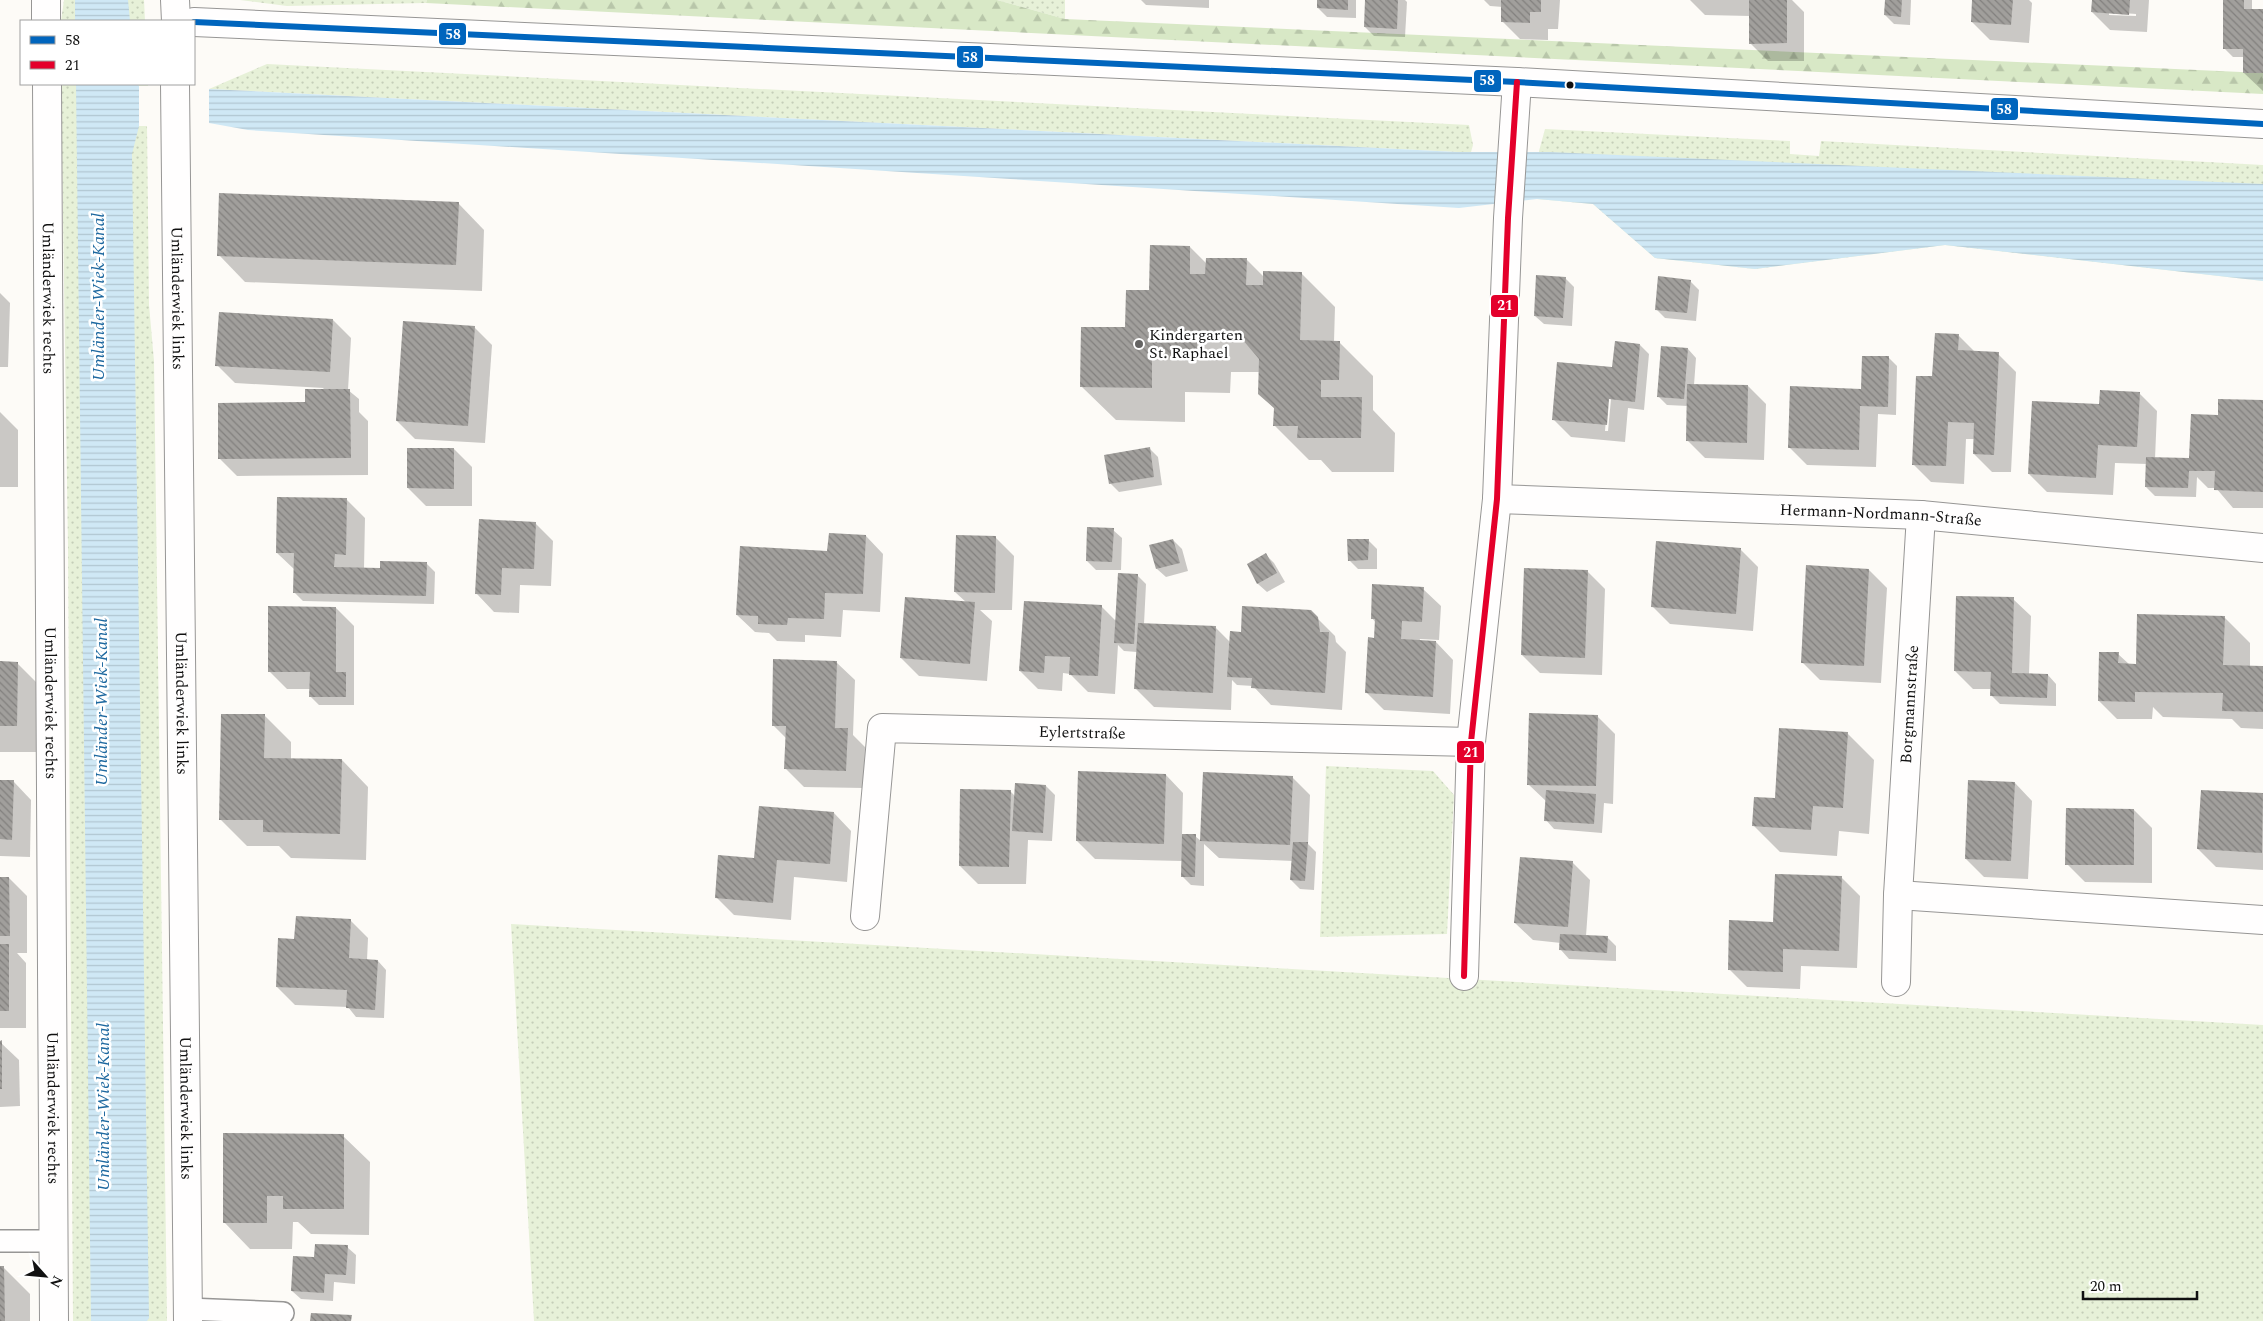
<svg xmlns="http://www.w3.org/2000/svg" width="2263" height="1321" viewBox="0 0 2263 1321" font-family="Spectral,serif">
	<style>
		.grass { fill: url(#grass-dots) }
		.forest { fill: url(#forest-firs) }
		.water { fill: url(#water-rules) }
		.shadow { fill: #0003; fill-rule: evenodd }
		.building { fill: url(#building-back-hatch) }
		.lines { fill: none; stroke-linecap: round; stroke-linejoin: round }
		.service-casing { stroke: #979695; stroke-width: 24 }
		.minor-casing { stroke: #979695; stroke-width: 30 }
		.service { stroke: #fffefe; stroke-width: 21 }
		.minor { stroke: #fffefe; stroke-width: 28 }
		.bus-1-casing { stroke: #fff; stroke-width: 10 }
		.bus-2-casing { stroke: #fff; stroke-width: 10 }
		.bus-1 { stroke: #0065bd; stroke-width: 6 }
		.bus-2 { stroke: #e4002b; stroke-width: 6 }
		.bus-dot { fill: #111; stroke: #fff; stroke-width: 2 }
		.poi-dot { fill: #646362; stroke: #fff; stroke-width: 2 }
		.labels { text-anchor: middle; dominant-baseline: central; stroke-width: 5; stroke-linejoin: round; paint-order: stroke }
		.street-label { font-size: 16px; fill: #111; stroke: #fff }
		.poi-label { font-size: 16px; fill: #111; stroke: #fff; text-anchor: start }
		.water-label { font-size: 18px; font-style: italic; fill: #1d689f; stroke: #fff }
		.line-badge { stroke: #fff; stroke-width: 2 }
		.badge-label { font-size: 14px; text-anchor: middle; font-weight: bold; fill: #fff }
	</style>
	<defs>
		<pattern id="grass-dots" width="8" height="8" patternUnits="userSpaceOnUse" patternTransform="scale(1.25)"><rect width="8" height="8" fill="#e7f1d8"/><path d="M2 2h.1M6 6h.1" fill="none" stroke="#c5ceb8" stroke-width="1.8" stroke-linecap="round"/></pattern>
		<pattern id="forest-firs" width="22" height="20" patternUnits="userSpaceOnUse" patternTransform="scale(1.25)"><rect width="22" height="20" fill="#d8e8c6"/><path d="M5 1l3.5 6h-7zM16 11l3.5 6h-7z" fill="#b8c6a9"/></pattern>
		<pattern id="water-rules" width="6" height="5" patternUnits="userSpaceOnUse" patternTransform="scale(1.25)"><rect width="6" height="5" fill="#cfe8f5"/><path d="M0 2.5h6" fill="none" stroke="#b1c6d1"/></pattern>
		<pattern id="building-back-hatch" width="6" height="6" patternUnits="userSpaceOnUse" patternTransform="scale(1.25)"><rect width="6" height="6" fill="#a19f9c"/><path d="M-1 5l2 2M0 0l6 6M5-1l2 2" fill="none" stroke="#82807e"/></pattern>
	</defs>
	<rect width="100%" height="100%" fill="#fdfbf7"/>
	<g class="grass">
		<path d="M64,0H144L145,21H61Z"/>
		<path d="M240,0H427L426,3L287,6Z"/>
		<path d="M997,0H1065V19Z"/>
		<path d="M267,64L1469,125L1473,145L1471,152H1457L209,89Z"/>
		<path d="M61,84H148V86H139V126H147L149,305L154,361L167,1321H73L68,547Z"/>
		<path d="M1545,129L1790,141V154L1819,156L1821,141L2263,165V281L1945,245L1755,269L1655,258L1593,204L1537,199L1539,151Z"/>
		<path d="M1326,766L1433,771L1454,795L1447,934L1320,937Z"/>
		<path d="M511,924L2263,1025V1321H534Z"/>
	</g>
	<path class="forest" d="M427,0H997L1065,19L2263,73V94L426,3Z"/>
	<g class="water">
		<path d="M75,0H128L130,21H75Z"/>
		<path d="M76,84H137L139,86V126L132,154L149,1318L147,1321H91Z"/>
		<path d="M209,89L1457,152H1550L2263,184V281L1945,245L1755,269L1655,258L1593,204L1537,199L1459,208L248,130L209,123Z"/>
	</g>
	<g class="shadow">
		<path d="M1141,0H1209V8L1146,5Z"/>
		<path d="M1318,0H1356V18L1327,17L1318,8Z"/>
		<path d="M1367,0H1405L1407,2L1405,37L1374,36L1365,27Z"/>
		<path d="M1484,0H1560L1558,29H1548V40L1520,39L1502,21L1503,7L1490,6Z"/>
		<path d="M1690,0H1792L1804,12V61H1768L1750,43V16L1705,15Z"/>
		<path d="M1886,0H1911L1910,25L1894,24L1885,15Z"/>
		<path d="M1974,0H2029L2032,3L2029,43L1990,40L1972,22Z"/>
		<path d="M2093,0H2149L2147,32L2110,30L2092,12ZM2109,12L2136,14V16L2109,15Z"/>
		<path d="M2224,0H2252V10H2263V91L2244,73V57H2233L2224,48Z"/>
		<path d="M458,203L484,230L482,291L245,282L219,255Z"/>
		<path d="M1190,247L1207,264L1247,260L1264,277L1301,273L1335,307L1334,342H1339L1373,376V410L1395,433L1394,472H1332L1321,460H1309L1275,426V409L1259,393L1260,372H1231L1230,393L1185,392V422L1116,420L1082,387L1126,329L1150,291Z"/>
		<path d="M1565,278L1574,287L1572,326L1544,324L1535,316Z"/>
		<path d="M1690,281L1699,290L1696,321L1665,318L1656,309Z"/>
		<path d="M0,293L10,303L8,367H0Z"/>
		<path d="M333,320L351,338L348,390L359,399V412L368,421V475L237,476L219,458L306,403L324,388L235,383L217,365Z"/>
		<path d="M474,327L492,345L485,443L415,439L397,421Z"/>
		<path d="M1958,335L1976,353L1998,354L2016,372L2011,472H1992L1974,454V439H1966L1964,484L1931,482L1913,464L1934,377Z"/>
		<path d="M1640,345L1649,354L1644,410L1628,408L1625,442L1571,437L1553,419ZM1608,397L1611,399L1608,431H1605Z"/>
		<path d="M1688,349L1696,358L1694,385L1748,386L1766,404L1764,460L1705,458L1687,440L1688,406L1667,405L1658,396Z"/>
		<path d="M1889,358L1897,366L1896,415L1878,414L1876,467L1807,465L1789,447L1862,392Z"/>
		<path d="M2139,393L2157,411L2155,459L2189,460L2219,416L2263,402V508H2233L2216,488H2208L2197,477L2196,497L2155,496L2146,487L2147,464L2115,463L2113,495L2047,492L2029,474L2101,405Z"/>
		<path d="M0,412L18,430V487H0Z"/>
		<path d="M1149,448L1158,457L1162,485L1119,492L1110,483Z"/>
		<path d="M454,449L472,467V506H426L408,488Z"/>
		<path d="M347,500L365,518L364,569H381L426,563L435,572L434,604L303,601L294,592L295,570L277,553Z"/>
		<path d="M535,523L553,541L551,586L520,585L519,613L494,612L477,594Z"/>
		<path d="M1113,530L1122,538L1121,570H1096L1087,561Z"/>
		<path d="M866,536L883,554L880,612L843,610L841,637L805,635V642L777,641L769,633L755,632L737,615L828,552Z"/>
		<path d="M996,538L1014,556L1012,610H980L992,621L987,681L919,676L901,658L967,603L955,592Z"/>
		<path d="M1173,540L1182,549L1188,571L1166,577L1157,569Z"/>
		<path d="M1368,540L1377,549V569H1358L1349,560Z"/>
		<path d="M1740,549L1758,567L1753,631L1670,624L1652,606Z"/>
		<path d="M1266,555L1274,563L1285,582L1267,592L1258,584L1248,565Z"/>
		<path d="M1869,570L1887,588L1881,683L1820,680L1802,662Z"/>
		<path d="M1587,571L1605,589L1602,675L1540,673L1522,655Z"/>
		<path d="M1137,575L1146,584L1144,624L1215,627L1230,642L1242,633L1311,612L1335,636L1336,642L1346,652L1342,710L1271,705L1253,686L1237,685L1232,680L1231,710L1154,707L1136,689L1137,652L1124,651L1118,645L1115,694L1088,692L1070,674L1063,673L1062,691L1038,689L1020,671L1101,606L1116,621Z"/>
		<path d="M1423,589L1441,606L1439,640L1420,639L1419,642H1436L1453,660L1450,714L1384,710L1366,692L1376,639V623L1372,618Z"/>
		<path d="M2013,599L2031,616L2029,674L2048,675L2056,684V706L2000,704L1992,696V689H1973L1955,671Z"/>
		<path d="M336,608L354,626V705H319L310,696V689H287L269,671Z"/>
		<path d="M2224,617L2250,643V667H2263V729L2241,728L2232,719L2163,717L2153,707L2152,719H2117L2099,701L2118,654L2130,665H2137Z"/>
		<path d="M0,663H17L43,689V752H0Z"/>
		<path d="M837,663L855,680L853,735L865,747L864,788L804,787L786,769L787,739L773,725Z"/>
		<path d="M265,716L291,742V760H342L368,787L366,860L291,858L279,846H247L220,819Z"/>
		<path d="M1597,716L1615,734L1613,804L1604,803L1602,833L1554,829L1546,820L1547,802L1528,784Z"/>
		<path d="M1847,733L1874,760L1869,834L1839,831L1837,856L1780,852L1754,826L1776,800Z"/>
		<path d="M1204,773L1292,777L1310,795L1308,844L1316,852L1314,890L1300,889L1291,880L1293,861L1219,858L1204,844V886L1191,885L1182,876V861L1095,859L1077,841L1166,775L1183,793L1182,835L1195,836L1201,841Z"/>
		<path d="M0,781L14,782L31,800L30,857L0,856Z"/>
		<path d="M2015,783L2032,801L2028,879L1984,877L1966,859Z"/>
		<path d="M1046,786L1055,795L1052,841L1028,840L1026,884H978L960,866L1010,791L1016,797Z"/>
		<path d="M2202,791L2263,795V870L2216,867L2198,849Z"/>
		<path d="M2134,810L2152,828V883L2085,882L2067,864Z"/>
		<path d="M834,813L851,831L847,882L794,877L791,920L734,915L716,897L755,860Z"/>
		<path d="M1572,862L1590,880L1586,936L1607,937L1616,946V961L1569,959L1561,950V943L1533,940L1515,923Z"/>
		<path d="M0,878H9L27,896V953H17L26,963V1028H0Z"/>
		<path d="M1842,878L1860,896L1857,968L1801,966L1800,989L1747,987L1729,969L1775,923Z"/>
		<path d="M350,920L368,938L367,960L378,961L386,970L384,1018L356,1017L348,1007L295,1005L277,987L295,940Z"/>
		<path d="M0,1042L19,1060L20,1106L0,1107Z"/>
		<path d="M343,1136L370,1162L369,1235L311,1234L298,1222H293L292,1249H250L224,1222Z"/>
		<path d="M347,1247L356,1255L355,1284L334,1282L333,1301L301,1299L292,1291L315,1259Z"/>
		<path d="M3,1267L30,1294V1321H0V1268Z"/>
	</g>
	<g class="building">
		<path d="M1317,0H1348V10L1317,8Z"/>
		<path d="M1365,0H1398L1397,29L1364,27Z"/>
		<path d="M1501,0H1541V12H1530V23L1501,22Z"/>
		<path d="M1749,0H1787V43L1749,44Z"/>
		<path d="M1885,0H1902L1901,17L1884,15Z"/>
		<path d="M1972,0H2013L2011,25L1971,22Z"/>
		<path d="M2092,0H2130L2129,15L2091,12Z"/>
		<path d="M2223,0H2244V9H2263V73H2243V49H2223Z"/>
		<path d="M219,193L459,202L456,265L217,256Z"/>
		<path d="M1150,245L1190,246V274H1205L1206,258H1247L1246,285H1263V271L1302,272L1300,340L1340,341L1339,380H1321V397H1362L1361,438H1297L1298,426H1273L1274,408L1258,394L1259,359L1242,339L1197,338V359L1152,358V388L1080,387L1081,327H1125L1126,290H1149Z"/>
		<path d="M1536,275L1566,277L1563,318L1534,316Z"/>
		<path d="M1658,276L1691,280L1687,313L1655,310Z"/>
		<path d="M219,312L333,319L330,372L215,366Z"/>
		<path d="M403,321L475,326L468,426L396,421Z"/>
		<path d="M1935,333L1959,334L1958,350L1999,352L1994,455L1973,454L1974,423L1948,422L1946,466L1912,465L1916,376H1932Z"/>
		<path d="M1615,341L1640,344L1635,402L1609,399L1607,425L1552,420L1557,362L1612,367Z"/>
		<path d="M1661,346L1688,348L1684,399L1657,397Z"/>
		<path d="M1862,356H1889L1888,407L1860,406L1859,450L1788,448L1790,386L1861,389Z"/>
		<path d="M1687,384L1748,385L1747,443L1686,441Z"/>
		<path d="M305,389H350L351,458L218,459V403L305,402Z"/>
		<path d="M2100,390L2140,392L2137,447L2098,445L2096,478L2028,474L2032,401L2099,404Z"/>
		<path d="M2218,399L2263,400V492L2214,490L2215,471H2189L2188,488L2145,487L2146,457L2189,458L2191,414L2218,415Z"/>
		<path d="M1150,447L1154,477L1109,484L1104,455Z"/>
		<path d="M407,448H454V489L407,488Z"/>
		<path d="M277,497L347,498L346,555L335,554L334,567L380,568V561L427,562L426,596L293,593L294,553H276Z"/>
		<path d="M479,519L536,522L534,569L502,568L501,595L475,594Z"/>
		<path d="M1087,527L1114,528L1112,562L1086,561Z"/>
		<path d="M829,533L866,535L863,594L825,593L824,619L788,618L787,625L758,624V616L736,615L740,546L827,551Z"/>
		<path d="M956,535L996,536L995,593L954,592Z"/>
		<path d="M1173,539L1180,563L1156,569L1149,545Z"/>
		<path d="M1347,539H1369L1368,560L1348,561Z"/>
		<path d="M1656,541L1741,548L1736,614L1651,607Z"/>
		<path d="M1266,553L1277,573L1257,584L1247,564Z"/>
		<path d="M1806,565L1869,569L1864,666L1801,663Z"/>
		<path d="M1524,568L1588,570L1585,658L1521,655Z"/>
		<path d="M1118,573L1138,574L1134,644L1114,643Z"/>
		<path d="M1372,584L1424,587L1422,622L1402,621L1401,639L1436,641L1433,697L1365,693L1368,637L1374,638L1375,619H1371Z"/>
		<path d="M1956,596L2014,597L2012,673L2048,674L2047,698L1990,696L1991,672L1954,671Z"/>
		<path d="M905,597L975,602L970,664L900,658Z"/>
		<path d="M1024,601L1102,605L1098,676L1069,675L1070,657L1045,656L1044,673L1019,671Z"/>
		<path d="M268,606L336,607V672H346V697H309L310,672H268Z"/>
		<path d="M1242,606L1311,610L1318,617L1320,632H1329L1325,693L1251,688L1252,678L1227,677L1230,631L1241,632Z"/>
		<path d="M2137,614L2225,616L2223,665L2263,666V712L2222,711L2223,693L2135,692V702L2098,701L2099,652H2119L2118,663L2136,664Z"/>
		<path d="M1138,623L1216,626L1213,693L1134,689Z"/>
		<path d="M773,659L837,661L835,728H848L846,771L784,769L786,726H772Z"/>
		<path d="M0,661L18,662L17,726H0Z"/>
		<path d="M1529,713L1598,715L1596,786L1527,785Z"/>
		<path d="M221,714H265L264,758L342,759L340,834L263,832V820H219Z"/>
		<path d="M1779,728L1848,732L1843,808L1813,806L1811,830L1752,826L1754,797L1775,798Z"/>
		<path d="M1078,771L1166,774L1164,844L1076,841Z"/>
		<path d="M1203,772L1293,776L1290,845L1200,841Z"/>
		<path d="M0,780H14L12,840L0,839Z"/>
		<path d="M1968,780L2015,782L2011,861L1965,859Z"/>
		<path d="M1015,783L1046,785L1043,833L1012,831Z"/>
		<path d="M960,789L1011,790L1009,867L959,866Z"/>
		<path d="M1546,790L1596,794L1594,824L1544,821Z"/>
		<path d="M2201,790L2263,793L2262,853L2197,849Z"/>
		<path d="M759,806L834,812L830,864L777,860L773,903L715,898L718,855L754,858Z"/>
		<path d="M2066,808L2134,809V865H2065Z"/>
		<path d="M1182,834H1196L1195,877H1181Z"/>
		<path d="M1293,842H1308L1305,881L1290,880Z"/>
		<path d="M1520,857L1573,861L1568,927L1514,923Z"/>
		<path d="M1775,874L1842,876L1839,951L1783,949V972L1728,970L1729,920L1773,922Z"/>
		<path d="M0,877H9L10,936H0Z"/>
		<path d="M296,916L351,919L349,958L378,960L375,1010L346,1008L347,990L276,987L278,938L294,939Z"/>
		<path d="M1560,934L1608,936L1607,953L1559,950Z"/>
		<rect x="0" y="944" width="9" height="67"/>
		<path d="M2,1040V1089H0V1041Z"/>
		<path d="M223,1133L344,1134V1209H283V1196H267V1223H223Z"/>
		<path d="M315,1244L348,1245L346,1275L325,1274L324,1293L291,1291L293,1256L314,1257Z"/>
		<path d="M0,1266H4L5,1321H0Z"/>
		<path d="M311,1313L352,1315L351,1321H310Z"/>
	</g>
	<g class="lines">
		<g class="service-casing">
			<g id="service">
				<path d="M0,1241H54"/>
				<path d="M188,1309L283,1313"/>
			</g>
		</g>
		<g class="minor-casing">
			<g id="minor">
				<path d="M46,0V21"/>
				<path d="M175,0L176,21"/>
				<path d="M194,22L1517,82L2263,124"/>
				<path id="s1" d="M47,84L54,1321"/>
				<path id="s2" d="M175,84L188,1321"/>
				<path id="s3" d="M1497,499L1921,515L2263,548"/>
				<path d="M1898,895L2263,920"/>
				<path id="s4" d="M865,916L882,728L1471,742"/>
				<path d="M1464,976L1471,742L1497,499L1508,218L1517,82"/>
				<path id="s5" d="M1896,982L1898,895L1921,515"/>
			</g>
		</g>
		<use href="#service" class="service"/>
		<use href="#minor" class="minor"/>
		<g class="bus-1-casing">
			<path id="bus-1" d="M194,22L1517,82L2263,124"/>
		</g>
		<g class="bus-2-casing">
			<path id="bus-2" d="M1464,976L1471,742L1497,499L1508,218L1517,82"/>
		</g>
		<use href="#bus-1" class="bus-1"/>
		<use href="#bus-2" class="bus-2"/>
	</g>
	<circle class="bus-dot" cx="1570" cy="85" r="4.5"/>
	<circle class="poi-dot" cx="1139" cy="344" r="5"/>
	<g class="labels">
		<g class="street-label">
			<text stroke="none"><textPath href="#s1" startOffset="214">Umländerwiek rechts</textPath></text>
			<text stroke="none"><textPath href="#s2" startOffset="214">Umländerwiek links</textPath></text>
			<text stroke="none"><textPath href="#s3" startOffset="384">Hermann-Nordmann-Straße</textPath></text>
			<text stroke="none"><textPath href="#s1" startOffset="619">Umländerwiek rechts</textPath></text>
			<text stroke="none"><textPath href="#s2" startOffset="619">Umländerwiek links</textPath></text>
			<text stroke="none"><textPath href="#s5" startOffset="278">Borgmannstraße</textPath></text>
			<text stroke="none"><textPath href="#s4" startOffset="389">Eylertstraße</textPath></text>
			<text stroke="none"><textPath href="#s1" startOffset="1024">Umländerwiek rechts</textPath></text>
			<text stroke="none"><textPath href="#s2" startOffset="1024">Umländerwiek links</textPath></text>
		</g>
		<g class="poi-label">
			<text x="1149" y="335">Kindergarten<tspan x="1149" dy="18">St. Raphael</tspan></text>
		</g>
		<g class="water-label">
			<text transform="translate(98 297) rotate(-90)">Umländer-Wiek-Kanal</text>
			<text transform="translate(101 702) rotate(-90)">Umländer-Wiek-Kanal</text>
			<text transform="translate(103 1107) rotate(-90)">Umländer-Wiek-Kanal</text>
		</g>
	</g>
	<g class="line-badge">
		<rect x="438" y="22" width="29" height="24" rx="5" fill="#0065bd"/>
		<rect x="956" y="45" width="28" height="24" rx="5" fill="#0065bd"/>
		<rect x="1473" y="69" width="29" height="24" rx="5" fill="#0065bd"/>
		<rect x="1990" y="97" width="29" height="24" rx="5" fill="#0065bd"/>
		<rect x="1490" y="294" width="29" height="24" rx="5" fill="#e4002b"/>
		<rect x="1456" y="740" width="29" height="24" rx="5" fill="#e4002b"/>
	</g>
	<g class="badge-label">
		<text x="453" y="39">58</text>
		<text x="970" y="62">58</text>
		<text x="1487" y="85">58</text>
		<text x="2004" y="114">58</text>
		<text x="1505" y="310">21</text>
		<text x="1471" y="757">21</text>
	</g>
	<rect x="20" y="20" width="175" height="65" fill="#ffffff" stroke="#a0a0a0"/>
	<rect x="30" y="36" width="25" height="8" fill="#0065bd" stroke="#a0a0a0"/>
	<text x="65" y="45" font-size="15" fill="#111111">58</text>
	<rect x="30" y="61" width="25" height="8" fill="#e4002b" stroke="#a0a0a0"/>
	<text x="65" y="70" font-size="15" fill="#111111">21</text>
	<g transform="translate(45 1276) rotate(117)" stroke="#ffffff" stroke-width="4" paint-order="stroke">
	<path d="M0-4L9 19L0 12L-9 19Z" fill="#111111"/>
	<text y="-8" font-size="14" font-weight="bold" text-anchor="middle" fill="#111111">N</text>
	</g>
	<path d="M2083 1291v8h114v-8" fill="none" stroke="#111111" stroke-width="2.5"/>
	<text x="2090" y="1291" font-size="15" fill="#111111" stroke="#ffffff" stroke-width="4" paint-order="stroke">20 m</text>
</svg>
